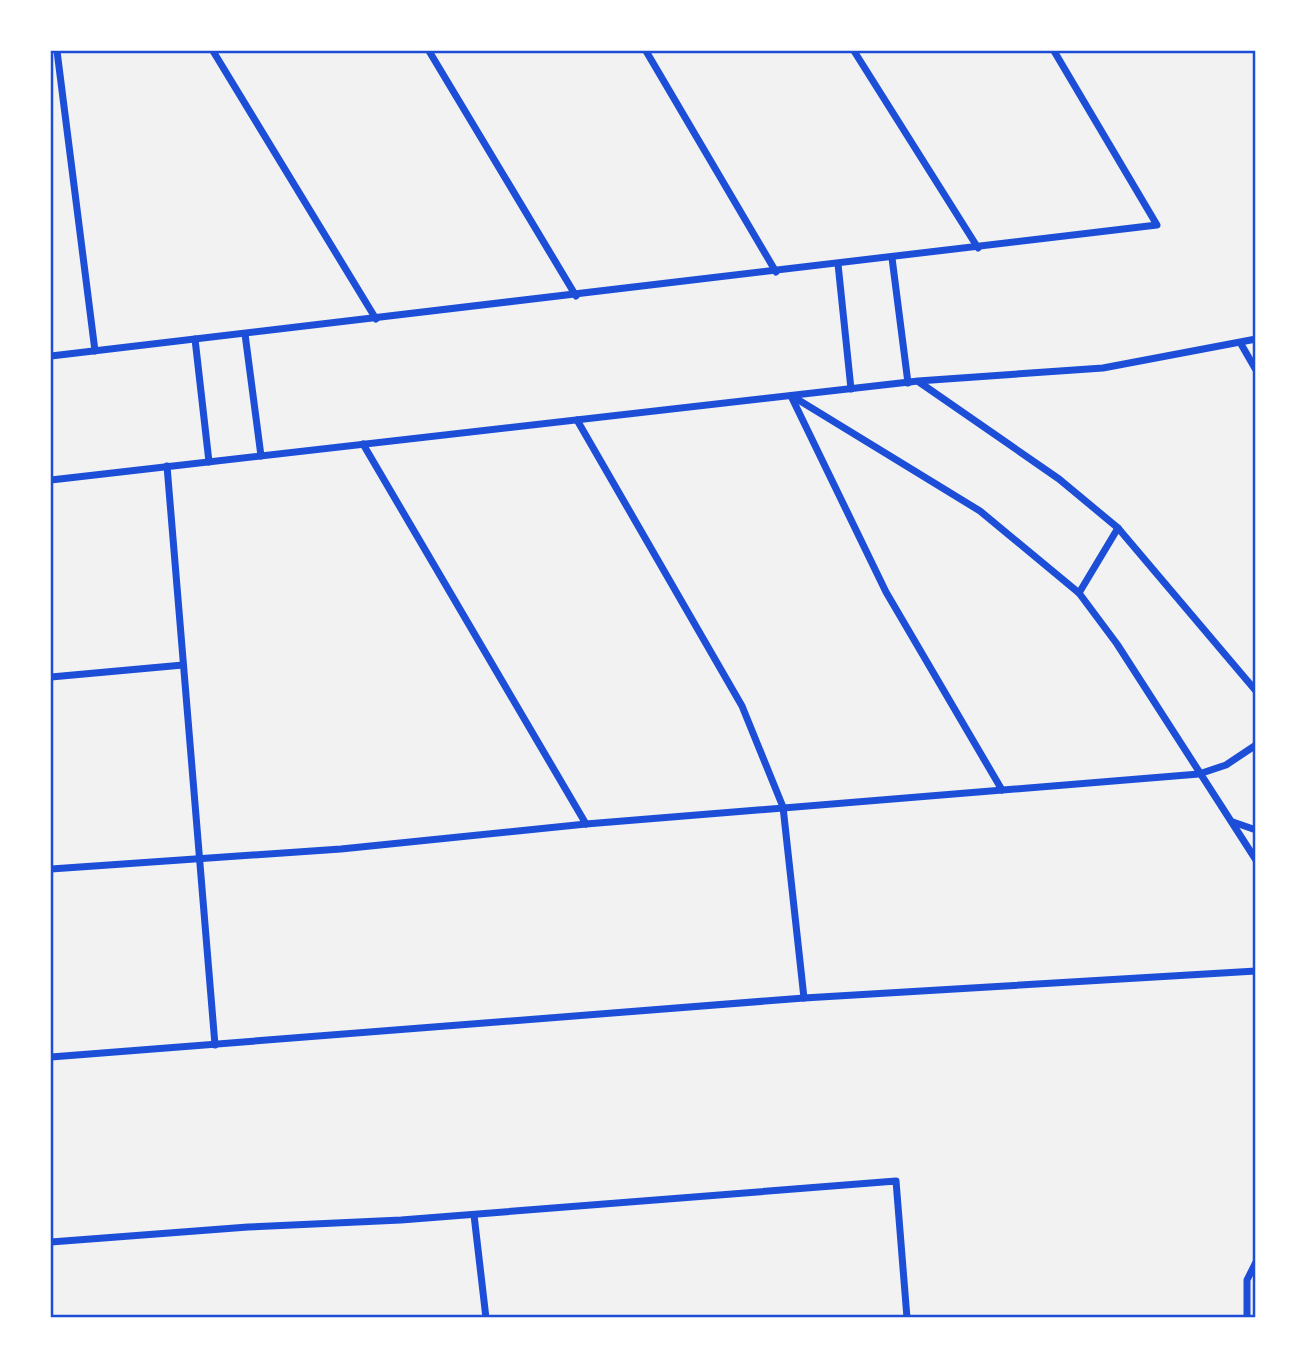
<svg xmlns="http://www.w3.org/2000/svg" width="1307" height="1369" viewBox="0 0 1307 1369" font-family="Inter,sans-serif">
	<style>
		.lines { fill: none; stroke-linecap: round; stroke-linejoin: round }
		.minor { stroke: #1d4ed8; stroke-width: 7 }
		.neatline { fill: none; stroke: #1d4ed8; stroke-width: 2.5 }
	</style>
	<rect width="100%" height="100%" fill="#f2f2f2"/>
	<g class="lines">
		<g class="minor">
			<path d="M57,51L95,351"/>
			<path d="M213,51L376,319"/>
			<path d="M429,51L576,296"/>
			<path d="M646,51L776,272"/>
			<path d="M854,51L978,248"/>
			<path d="M892,258L908,383"/>
			<path d="M838,264L851,389"/>
			<path d="M245,334L261,456"/>
			<path d="M195,339L209,462"/>
			<path d="M1241,344L1256,370"/>
			<path d="M51,356L1157,225L1054,51"/>
			<path d="M919,382L1059,479L1118,528L1256,691"/>
			<path d="M791,396L886,592L1002,790"/>
			<path d="M792,396L980,511L1079,593L1117,644L1256,860"/>
			<path d="M577,420L742,706L783,807L804,998"/>
			<path d="M363,444L586,824"/>
			<path d="M167,466L215,1045"/>
			<path d="M51,480L918,381L1103,368L1256,339"/>
			<path d="M1079,593L1118,528"/>
			<path d="M51,677L183,665"/>
			<path d="M1233,822L1256,830"/>
			<path d="M51,869L341,849L586,824L1199,774L1226,765L1256,745"/>
			<path d="M51,1057L804,998L1256,971"/>
			<path d="M474,1215L486,1318"/>
			<path d="M51,1242L248,1227L401,1220L896,1181L907,1318"/>
			<path d="M1247,1318V1280L1256,1262"/>
		</g>
	</g>
	<rect width="1307" height="1369" fill="none" stroke="#ffffff" stroke-width="105"/>
	<rect x="52" y="52" width="1202" height="1264" class="neatline"/>
</svg>
